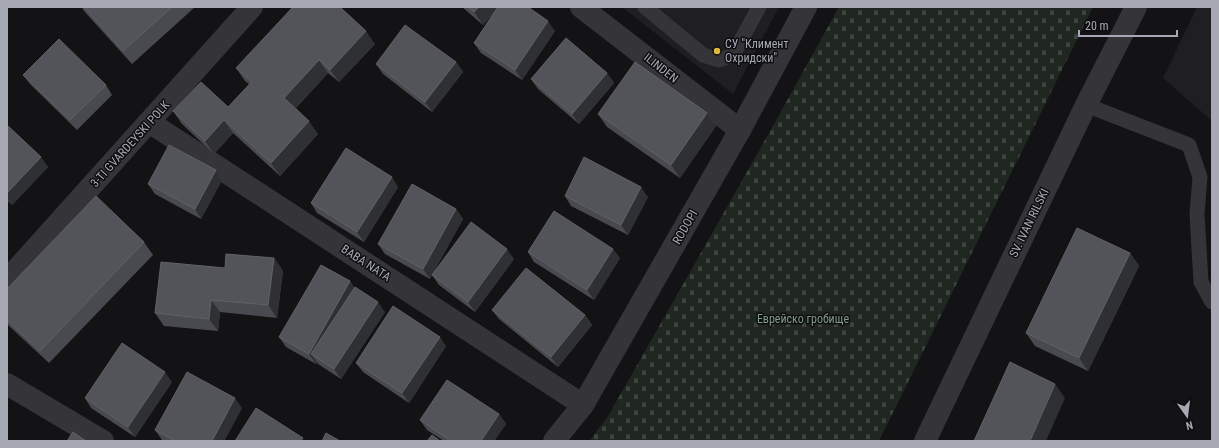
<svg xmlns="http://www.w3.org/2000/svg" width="1219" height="448" viewBox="0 0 1219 448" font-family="'Roboto Condensed',sans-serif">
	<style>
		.built { fill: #1f1f21 }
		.cemetery { fill: url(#cemetery-stones) }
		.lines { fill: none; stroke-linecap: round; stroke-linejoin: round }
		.service { stroke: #353539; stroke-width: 15 }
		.minor { stroke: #353539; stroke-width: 22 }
		.tertiary { stroke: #353539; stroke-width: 22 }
		.wall { fill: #494a4f }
		.shaded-wall { fill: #2f3033 }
		.building { fill: #53545a; stroke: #606268 }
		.poi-dot { fill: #e0b540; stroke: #0e0e10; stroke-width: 1.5 }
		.labels { text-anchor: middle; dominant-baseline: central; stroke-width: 3; stroke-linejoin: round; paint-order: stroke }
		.poi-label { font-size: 12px; fill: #a6a9b4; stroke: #0e0e10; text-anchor: start }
		.street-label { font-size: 12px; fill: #a6a9b4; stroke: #0e0e10 }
		.park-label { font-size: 12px; fill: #7f9d83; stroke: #0e0e10 }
	</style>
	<defs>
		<pattern id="cemetery-stones" width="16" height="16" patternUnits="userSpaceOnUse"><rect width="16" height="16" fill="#202721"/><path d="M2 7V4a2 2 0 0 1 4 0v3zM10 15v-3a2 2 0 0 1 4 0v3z" fill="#3d443f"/></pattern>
	</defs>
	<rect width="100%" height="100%" fill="#131315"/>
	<g class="built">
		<path d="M622,7H779L733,94Z"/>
		<path d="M1197,7H1212V121L1163,78Z"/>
	</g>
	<path class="cemetery" d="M839,7H1093L879,441H589L607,418L768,135Z"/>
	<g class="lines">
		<g class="service">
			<path d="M645,7L703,55L719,60L733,55L759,7"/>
			<path d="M1086,105L1189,145L1200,177L1197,214L1201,282L1212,302"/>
		</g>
		<g class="minor">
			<path d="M581,7L740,130"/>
			<path d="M149,122L583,405"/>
			<path d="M7,280L252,7"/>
			<path d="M7,384L103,441"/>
			<path d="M554,441L583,405L740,130L806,7"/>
		</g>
		<path class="tertiary" d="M925,441L1086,105L1136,7"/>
	</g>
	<g class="wall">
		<path d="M82,7H195L132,64L84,11Z"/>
		<path d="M462,7H528L555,31L522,80L481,53L474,43L495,12L483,25Z"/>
		<path d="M375,44L339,82L328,73L296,108L318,134L280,176L233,133L214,154L182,124L173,111L228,107L249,84L245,81L236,68Z"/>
		<path d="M456,62L463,72L432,112L383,74L376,64Z"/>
		<path d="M607,73L614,83L579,124L538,89L531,79Z"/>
		<path d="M23,75L106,85L112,95L77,130L30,84Z"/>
		<path d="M707,113L716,126L680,178L607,127L598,114Z"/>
		<path d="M7,125L48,167L12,205L7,200Z"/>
		<path d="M216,170L222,180L201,219L155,194L148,184Z"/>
		<path d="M398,187L364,242L317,213L311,203Z"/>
		<path d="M565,196L648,197L628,235L571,206Z"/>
		<path d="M456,209L463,219L432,275L514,259L475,312L439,285L432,275L430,279L385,254L378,244Z"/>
		<path d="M144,242L153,255L49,363L7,324V289Z"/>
		<path d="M528,252L620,258L594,300L534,262Z"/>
		<path d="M1130,253L1139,266L1088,371L1035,346L1026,333Z"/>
		<path d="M274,258L283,271L277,318L220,312L218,331L164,326L155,313L225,268Z"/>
		<path d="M350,281L354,287L385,312L341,379L318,364L317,362L316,364L286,347L279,337Z"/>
		<path d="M492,310L585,315L592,325L558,367L499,319Z"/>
		<path d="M446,346L409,403L363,372L356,363Z"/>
		<path d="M172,382L135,437L91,408L85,398Z"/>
		<path d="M242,408L224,441H164L162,440L155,430Z"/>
		<path d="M499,414L506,424L494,441H444L427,430L420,420Z"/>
	</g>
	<g class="shaded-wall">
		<path d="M479,7H499L483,25L474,12Z"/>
		<path d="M548,21L555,31L522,80L515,70Z"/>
		<path d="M366,31L375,44L339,82L330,70Z"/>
		<path d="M319,60L328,73L293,111L284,98Z"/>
		<path d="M456,62L463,72L432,112L425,102Z"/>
		<path d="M607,73L614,83L579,124L572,114Z"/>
		<path d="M707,113L716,126L680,178L671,165Z"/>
		<path d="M224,120L233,133L214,154L205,141Z"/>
		<path d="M309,121L318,134L280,176L271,163Z"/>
		<path d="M41,157L48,167L12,205L7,198V193Z"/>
		<path d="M216,170L222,180L201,219L195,209Z"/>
		<path d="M392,177L398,187L364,242L357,232Z"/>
		<path d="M641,187L648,197L628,235L621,225Z"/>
		<path d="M456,209L463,219L430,279L423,269Z"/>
		<path d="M507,249L514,259L475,312L468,302Z"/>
		<path d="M613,249L620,258L594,300L587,290Z"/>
		<path d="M1130,253L1139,266L1088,371L1079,358Z"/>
		<path d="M274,258L283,271L277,318L268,305Z"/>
		<path d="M350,281L357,291L311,354L317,362L316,364L309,354Z"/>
		<path d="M211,300L220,312L218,331L209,319Z"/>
		<path d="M378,302L385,312L341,379L334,369Z"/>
		<path d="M585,315L592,325L558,367L551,357Z"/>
		<path d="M440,337L446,346L409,403L402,393Z"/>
		<path d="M165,372L172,382L135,437L128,427Z"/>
		<path d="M1055,384L1065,398L1046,441H1030Z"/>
		<path d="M235,398L242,408L224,441H212Z"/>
		<path d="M499,414L506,424L494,441H481Z"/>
	</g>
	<g class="building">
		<path d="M84,7H172L123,51Z"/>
		<path d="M293,7H340L366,31L330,70L319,60L284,98L309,121L271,163L224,120L205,141L173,111L201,82L228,107L252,82L236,68Z"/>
		<path d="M468,7H479L474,12Z"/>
		<path d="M498,7H528L548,21L515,70L474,43Z"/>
		<path d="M405,25L456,62L425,102L376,64Z"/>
		<path d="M566,38L607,73L572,114L531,79Z"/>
		<path d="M59,39L106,85L70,120L23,75Z"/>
		<path d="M635,62L707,113L671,165L598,114Z"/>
		<path d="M7,125L41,157L7,193Z"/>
		<path d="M169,145L216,170L195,209L148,184Z"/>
		<path d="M346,148L392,177L357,232L311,203Z"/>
		<path d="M584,157L641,187L621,225L565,196Z"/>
		<path d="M412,184L456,209L423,269L378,244Z"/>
		<path d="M96,196L144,242L40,351L7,320V289Z"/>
		<path d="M554,211L613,249L587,290L528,252Z"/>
		<path d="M471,222L507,249L468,302L432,275Z"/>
		<path d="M1077,228L1130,253L1079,358L1026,333Z"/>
		<path d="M226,254L274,258L268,305L211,300L209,319L155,313L161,262L225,268Z"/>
		<path d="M321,265L350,281L309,354L279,337Z"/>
		<path d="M526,268L585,315L551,357L492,310Z"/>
		<path d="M355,287L378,302L334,369L311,354Z"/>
		<path d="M393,306L440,337L402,393L356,363Z"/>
		<path d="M122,343L165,372L128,427L85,398Z"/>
		<path d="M1010,362L1055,384L1030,441H974Z"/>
		<path d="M187,372L235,398L212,441H175L155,430Z"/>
		<path d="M447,380L499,414L481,441H451L420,420Z"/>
		<path d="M256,408L303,438L301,441H235Z"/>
		<path d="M73,432L86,441H67Z"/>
		<path d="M326,433L340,441H322Z"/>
		<path d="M432,435L440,441H427Z"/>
	</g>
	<circle class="poi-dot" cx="717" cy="51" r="4"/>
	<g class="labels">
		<g class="poi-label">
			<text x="725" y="44">СУ "Климент<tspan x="725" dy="14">Охридски"</tspan></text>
		</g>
		<g class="street-label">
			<text transform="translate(661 68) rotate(38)">ILINDEN</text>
			<text transform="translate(130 144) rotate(-48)">3-TI GVARDEYSKI POLK</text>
			<text transform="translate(1029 223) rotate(-64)">SV. IVAN RILSKI</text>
			<text transform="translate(685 227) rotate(-60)">RODOPI</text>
			<text transform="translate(366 263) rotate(33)">BABA NATA</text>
		</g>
		<g class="park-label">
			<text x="803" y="319">Еврейско гробище</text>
		</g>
	</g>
	<rect width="1219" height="448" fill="none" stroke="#a6a9b4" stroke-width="16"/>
	<g transform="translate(1187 416) rotate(166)" stroke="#0e0e10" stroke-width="3" paint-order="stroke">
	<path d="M0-3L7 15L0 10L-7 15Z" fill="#a6a9b4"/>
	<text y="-6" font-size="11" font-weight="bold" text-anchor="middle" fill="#a6a9b4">N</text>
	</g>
	<path d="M1079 30v6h98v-6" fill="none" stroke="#a6a9b4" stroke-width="2"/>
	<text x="1085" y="30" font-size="12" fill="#a6a9b4" stroke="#0e0e10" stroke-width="3" paint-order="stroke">20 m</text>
</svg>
